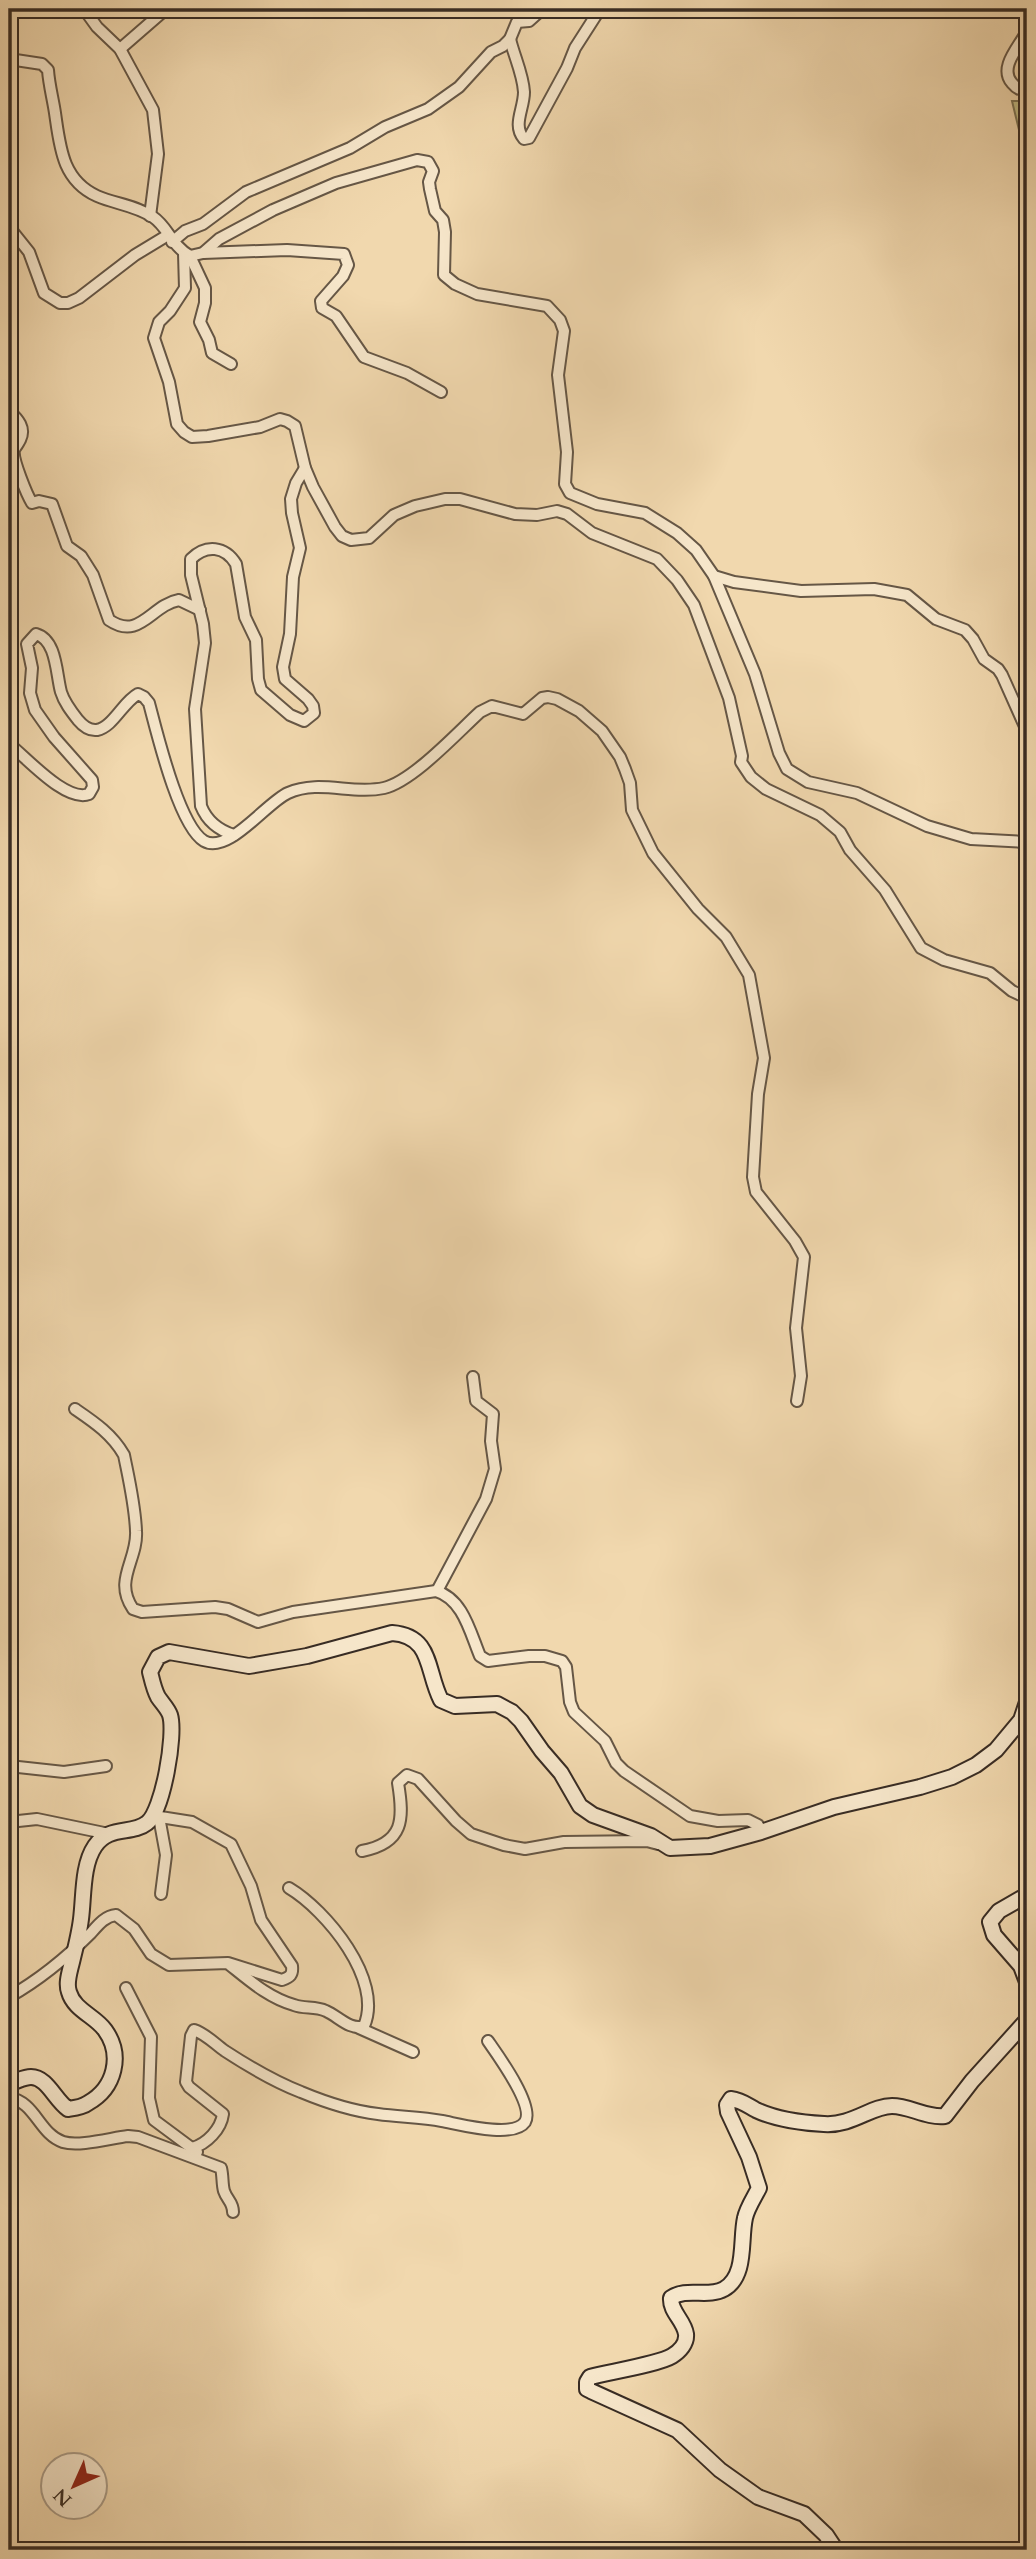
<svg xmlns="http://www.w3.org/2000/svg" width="1036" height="2559" viewBox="0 0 1036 2559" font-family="Cardo,serif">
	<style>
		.green { fill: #c1bc85; stroke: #7c7454; stroke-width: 2 }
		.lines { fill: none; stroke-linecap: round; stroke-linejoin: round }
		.street-casing { stroke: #665746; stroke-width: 14 }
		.secondary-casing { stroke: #382c24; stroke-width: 18 }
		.street { stroke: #f6e6ca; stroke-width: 10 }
		.secondary { stroke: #f6e6ca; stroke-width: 14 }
	</style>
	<rect width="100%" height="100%" fill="#f1d8ae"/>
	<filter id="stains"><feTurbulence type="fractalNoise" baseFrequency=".00286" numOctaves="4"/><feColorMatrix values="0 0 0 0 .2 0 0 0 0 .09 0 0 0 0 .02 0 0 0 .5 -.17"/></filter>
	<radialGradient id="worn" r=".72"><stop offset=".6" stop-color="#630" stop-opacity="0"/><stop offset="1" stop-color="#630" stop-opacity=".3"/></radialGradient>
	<path class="green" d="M1012,101H1027V163Z"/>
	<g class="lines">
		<g class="street-casing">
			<g id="street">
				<path d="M84,9L97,27L120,49L153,110L158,154L150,216"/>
				<path d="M1027,31C1020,46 998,67 1012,83C1017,89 1020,90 1027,90"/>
				<path d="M510,39C514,56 523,74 524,92C524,109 512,125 524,139L529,138L567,68L575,48L600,9"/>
				<path d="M120,49L166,9"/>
				<path d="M9,59L42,64L48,70C49,85 53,99 55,113C60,147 62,180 97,196C115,204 135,205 153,217C168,227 171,245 190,256L203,253L219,239L273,210L336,183L417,160L428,162L433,171L429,182L430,189L435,211L443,220L445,232L444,275L455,284L477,294L547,306L560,320L564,331L558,375L567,452L565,484L570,493L597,504L645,513L677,533L696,550L714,576L734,582L801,591L874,589L907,595L936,619L965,630L973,639L984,659L998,669L1002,675L1027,731"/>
				<path d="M9,227L29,252L44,293L60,303H68L79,298L135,255L168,235"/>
				<path d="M172,242L185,231L203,224L246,192L350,148L385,127L428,109L459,87L491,52L503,46L510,39L517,22L529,21L539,12"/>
				<path d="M184,253L185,288L170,311L159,322L154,338L169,382L177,424L184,432L192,437L208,436L260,427L280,419L287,421L295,426L305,468L313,487L335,527L342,536L351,540L369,538L394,515L415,506L445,499H460L515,514L537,515L557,511L567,514L592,533L657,559L677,580L694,605L729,698L742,756L741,762L751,777L766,789L820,815L840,832L850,850L885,890L921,948L944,960L990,973L1012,991L1027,998"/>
				<path d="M203,253L287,250L344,254L348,265L343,276L321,301L322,308L336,316L364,357L407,373L441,392"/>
				<path d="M190,256L205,288V303L200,322L209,340L212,353L231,364"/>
				<path d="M9,411C18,419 26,428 20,440C20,441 14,449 14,450C12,459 27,495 32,503L39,501L52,504L67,546L81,556L93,575L109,620C140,641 151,605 179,600L200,610"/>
				<path d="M714,576L755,674L779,753L787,769L808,782L857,793L927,826L971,839L1027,842"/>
				<path d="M9,744C26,757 66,803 89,794L93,787L92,780L54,737L35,710L30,693L32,668L27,644L36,634C57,640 56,674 61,692C64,702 71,711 78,720C83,726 89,731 97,730C113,727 123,702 138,694L144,697L149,703C157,733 179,826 204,841C228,855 267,802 288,793C319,779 352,795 384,788C413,781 457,733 480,712L492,706L523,714L542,698L548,697L557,699L579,711L602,731L620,757L625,769L630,783L632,810L653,853L698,909L726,937L749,975L764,1058L758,1094L753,1177L756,1192L795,1241L804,1257L796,1328L801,1376L797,1401"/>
				<path d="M234,835C218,830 207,821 201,806L195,709L205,643L203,624L191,575V559C206,544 225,546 236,564L245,617L256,640L258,679L261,690L290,715L304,721L314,713L313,706L308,699L285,679L283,667L290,634L293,577L300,548L292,513L291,499L296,483L305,468"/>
				<path d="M75,1409C94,1422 112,1434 124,1455C129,1480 135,1505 136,1531C138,1560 113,1580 133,1609L142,1612L215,1607L228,1609L258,1622L293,1612L436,1591C463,1599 470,1632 480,1656L488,1661L529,1656H545L562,1661L566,1667L570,1702L574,1712L605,1741L616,1763L624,1771L690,1816L718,1821L748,1820L758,1825L761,1832"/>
				<path d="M437,1591L486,1499L495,1469L491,1441L493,1414L476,1401L473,1377"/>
				<path d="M9,1766L64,1772L106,1766"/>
				<path d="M159,1817L166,1855L161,1894"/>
				<path d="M9,1822L37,1819L109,1834"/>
				<path d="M362,1851C404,1843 404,1819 398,1783L407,1775L418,1779L456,1821L471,1834L504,1845L525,1849L564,1842L647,1841L658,1844"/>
				<path d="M230,1965C250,1981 269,1998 294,2005C304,2009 315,2006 326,2011C338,2016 350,2031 364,2026C384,1980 326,1910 289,1888"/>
				<path d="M126,1988L151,2037L149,2098L154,2120L197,2152"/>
				<path d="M9,1997C39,1980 66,1958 91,1933C98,1925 105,1916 116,1915L134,1929L151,1954L169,1965L228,1963L282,1980C290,1977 293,1975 292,1966L261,1920L251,1886L231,1844L192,1822L154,1816"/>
				<path d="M359,2028L413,2052"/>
				<path d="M9,2098C35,2101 39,2134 63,2142C79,2147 111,2138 128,2136L138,2137L221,2168C223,2176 222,2184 224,2191C227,2200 233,2202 233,2212"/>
				<path d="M192,2148C207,2144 221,2129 223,2114L189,2087L186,2082L191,2036L194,2030C206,2034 215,2044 225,2051C248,2066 275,2082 301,2092C325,2102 352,2111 378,2114C399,2117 421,2117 442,2121C459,2124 513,2139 525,2122C535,2106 497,2054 488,2041"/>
			</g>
		</g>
		<g class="secondary-casing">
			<g id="secondary">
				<path d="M1027,1895L999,1911L990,1922L994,1935L1021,1966L1027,1982"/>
				<path d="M9,2083C16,2082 23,2077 31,2077C47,2077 55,2100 68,2109C75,2108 83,2107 88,2103C115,2088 123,2055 105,2030C95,2016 74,2010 69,1992C66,1984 69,1974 71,1966C75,1950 79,1935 81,1919C84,1896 82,1865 95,1846C109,1825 132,1835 147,1823C163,1811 176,1734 170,1715C168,1709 162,1703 158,1697C154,1690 152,1680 150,1672L158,1657L169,1652L249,1666L307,1656L392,1633C433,1636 426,1671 441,1700L455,1706L497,1704L512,1712L521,1721L542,1751L561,1773L580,1806L593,1815L651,1836L670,1848L710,1846L761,1832L834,1807L920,1787L952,1777L976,1765L996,1750L1021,1720L1027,1702"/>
				<path d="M836,2550L826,2535L804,2514L758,2497L720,2470L677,2430L591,2391L587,2389V2382L590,2377C609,2372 659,2364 672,2356C680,2351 687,2343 686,2334C684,2320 670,2312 671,2298C686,2287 708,2298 724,2289C747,2276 740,2240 745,2218C747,2208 754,2198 759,2188L749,2157L728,2112L727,2105L731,2099C741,2100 747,2105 756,2110C775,2119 803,2123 824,2124C852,2126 871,2106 892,2106C910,2106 926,2118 945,2116L972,2081L1027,2020"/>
			</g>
		</g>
		<use href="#street" class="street"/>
		<use href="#secondary" class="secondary"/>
	</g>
	<rect width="1036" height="2559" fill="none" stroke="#f1d8ae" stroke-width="35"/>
	<rect x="10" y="10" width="1015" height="2538" fill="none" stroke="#382c24" stroke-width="3.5"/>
	<rect x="18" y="18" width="1001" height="2524" fill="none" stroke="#382c24" stroke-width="2"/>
	<g transform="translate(74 2486) rotate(225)"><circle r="33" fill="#f6e6ca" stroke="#aa9c88" stroke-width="2"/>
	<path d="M0-5L12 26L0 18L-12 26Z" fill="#8f2418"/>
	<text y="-10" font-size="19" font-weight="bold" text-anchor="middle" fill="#382c24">N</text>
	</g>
	<rect width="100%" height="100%" filter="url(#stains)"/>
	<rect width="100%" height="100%" fill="url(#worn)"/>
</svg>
